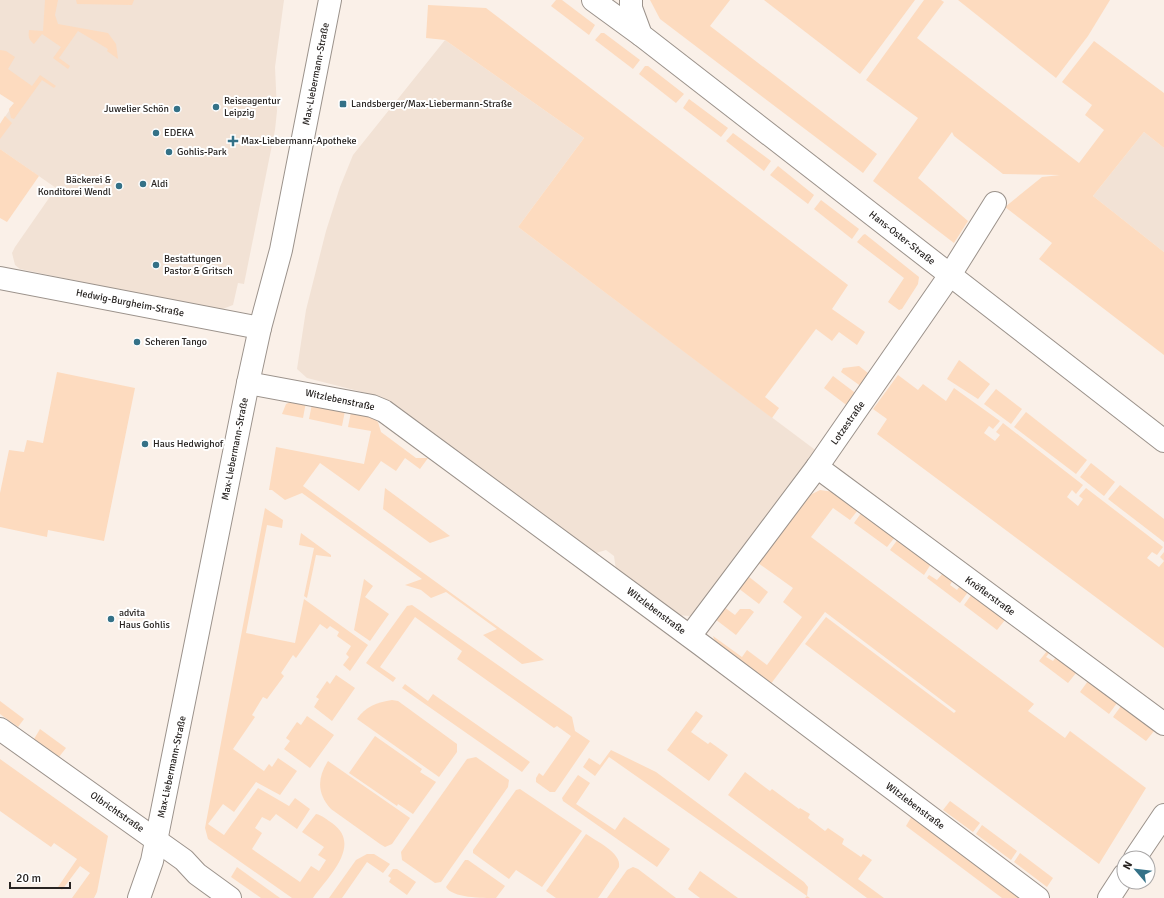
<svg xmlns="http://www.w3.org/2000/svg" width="1164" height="898" viewBox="0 0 1164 898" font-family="Signika,sans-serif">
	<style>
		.built { fill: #f2e2d5 }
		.green { fill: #fddbbf }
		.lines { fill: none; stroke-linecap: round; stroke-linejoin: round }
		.minor-casing { stroke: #9b928b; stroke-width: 24 }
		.major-casing { stroke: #9b928b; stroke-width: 24 }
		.minor { stroke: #fff; stroke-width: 22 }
		.major { stroke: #fff; stroke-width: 22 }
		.poi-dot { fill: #347187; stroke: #fff; stroke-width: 1.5 }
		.labels { text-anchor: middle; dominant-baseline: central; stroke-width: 4; stroke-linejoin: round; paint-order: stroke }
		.street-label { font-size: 10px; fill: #282422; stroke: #fff }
		.poi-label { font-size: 10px; fill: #282422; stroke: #fff; text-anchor: start }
	</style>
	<rect width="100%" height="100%" fill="#faf0e8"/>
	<g class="built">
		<path d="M0,0H284L275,67L277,111L275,130L244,284L238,283L233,305L220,310L203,307L20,269L15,265L12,253L15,247L56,188L0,149V124L24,89L4,74L0,56Z"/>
		<path d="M445,40L584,138L518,227L818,452L698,614L690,616L675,615L616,570L614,556L606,550L593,554L382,397L307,378L297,369L306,310L326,231L340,187L353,155Z"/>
		<path d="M1144,132L1164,148V252L1093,196Z"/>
	</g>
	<g class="green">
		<path d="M45,0H58L55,15L58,24L108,33L116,44L118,59L107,51L108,49L78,31L59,58L70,66L68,69L53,58L61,47L42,34L34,44C29,40 28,37 29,30L43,31Z"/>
		<path d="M76,0H134L132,5L77,4Z"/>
		<path d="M556,0H562L595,25L589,35L551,6Z"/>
		<path d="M650,0H730L710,26L877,154L863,173L660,19Z"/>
		<path d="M764,0H915L860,74Z"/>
		<path d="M924,0H941L944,2L917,38L1079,163L1104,130L1085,115L1092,105L1062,82L1094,41L1164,93V148L1144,132L1093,196L1164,252V355L1039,259L1052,243L1005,207L1042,177L1060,175L1003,174L954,136L952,132L918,178L968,221L954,243L873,181L918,118L866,80Z"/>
		<path d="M958,0H1110L1088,36L1056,78Z"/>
		<path d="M428,5L486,8L848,285L832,309L865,332L857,345L839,332L832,341L816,329L765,397L779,408L772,418L518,227L584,138L445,40L426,38Z"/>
		<path d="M601,33H604L640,60L633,69L595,40Z"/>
		<path d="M0,50L6,51L15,57L8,69L32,86L40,75L56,86L54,88L42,80L14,119L11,118L9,109L14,103L0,94Z"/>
		<path d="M645,66H648L684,94L676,103L639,74Z"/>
		<path d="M689,99L728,128L721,137L683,108Z"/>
		<path d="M5,116L12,123L0,139V124Z"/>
		<path d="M733,133L771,161L764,171L726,141Z"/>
		<path d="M0,149L39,176L7,222L0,218Z"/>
		<path d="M778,166L814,195L808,204L770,175Z"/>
		<path d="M821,200L859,229L852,239L814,209Z"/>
		<path d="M865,234L919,277L918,284L902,309L899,310L888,302L904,278L857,242L863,235Z"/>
		<path d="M959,360L990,384L978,399L947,379Z"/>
		<path d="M859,366L868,373L862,387L841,372L843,368Z"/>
		<path d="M57,372L135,388L104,541L48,530L47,537L0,527V493L9,450L24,452L27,440L43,443Z"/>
		<path d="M898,375L918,390L923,384L946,401L954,388L1000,421L993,429L989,426L984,433L995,441L1000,435L996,432L1003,423L1083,485L1076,494L1072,490L1067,497L1078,506L1083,499L1079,496L1086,488L1163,547L1157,555L1152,552L1147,558L1159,567L1164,561L1160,557L1164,552V648L877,434L887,419L873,409Z"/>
		<path d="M833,376L858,395L849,407L824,388Z"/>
		<path d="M996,389L1022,409L1011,424L984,404Z"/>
		<path d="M295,400L306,402L303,418L282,414L286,404Z"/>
		<path d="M312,404L345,411L342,426L309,419Z"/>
		<path d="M351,412L370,416L378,422L381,432L416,458H428L420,469L405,458L396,471L381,461L359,491L320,463L303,486L544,660L522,664L483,635L497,629L446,592L431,598L421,590L405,585L422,579L302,493L285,500L272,490H269L276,447L364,464L371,431L348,427Z"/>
		<path d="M1026,412L1087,460L1076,474L1014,427Z"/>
		<path d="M1091,463L1115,482L1104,496L1080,477Z"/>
		<path d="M1120,485L1164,519V542L1108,499Z"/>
		<path d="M385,488L450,536L430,543L383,509Z"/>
		<path d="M820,490L834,492L858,510L850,520L833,508L811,537L1034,704L1028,711L1065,738L1070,731L1146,788L1099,864L805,644L826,617L954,713L956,711L825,612L770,685L716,645L713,636L742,657L747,650L767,665L802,617L783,602L793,588L758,563L808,496Z"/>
		<path d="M265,508L283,520L282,528L267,525L246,633L295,643L304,599L368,645L350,671L343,665L349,657L346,654L351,646L337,636L339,632L330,626L327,629L320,624L296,658L293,655L281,673L284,676L267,699L263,697L252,715L255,717L233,749L264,771L269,764L272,767L278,758L297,771L280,795L256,782L234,812L223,804L208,824L224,835L258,788L289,806L295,798L310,809L297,829L276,814L270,821L262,817L255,828L262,833L252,849L300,882L311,866L319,871L326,860L318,855L324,847L302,832L316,814C322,815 327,820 332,823C363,845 328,877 313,898H292L208,839L205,828Z"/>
		<path d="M862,512L895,537L887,547L854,523Z"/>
		<path d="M301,533L331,555V557L316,555L307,598L304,596L314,548L299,545Z"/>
		<path d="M898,539L931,564L924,575L890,550Z"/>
		<path d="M943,573L953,580L950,585L957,590L960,586L968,592L960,603L927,578L929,575L937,580Z"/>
		<path d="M748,576L768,592L759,604L738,588Z"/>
		<path d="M364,579L373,586L365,597L389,614L370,641L354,630Z"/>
		<path d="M972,594L1005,620L997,630L964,605Z"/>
		<path d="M412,605L572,717L575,731L590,741L555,792H550L536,782V778L539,773L543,776L571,736L557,726L554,728L457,659L462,651L415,617L380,667L396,678L393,682L366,663L407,606Z"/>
		<path d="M724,607L735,615L740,609H750L754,612L736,635L715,619Z"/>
		<path d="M1047,651L1049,653L1046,657L1053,661L1056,657L1076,673L1068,683L1039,661Z"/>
		<path d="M336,675L355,688L332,721L314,707L319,699L316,697L327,681L330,684Z"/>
		<path d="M1088,681L1117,703L1109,714L1080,692Z"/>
		<path d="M405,684L428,701L433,694L530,762L522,772L402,688Z"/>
		<path d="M392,700L398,701L457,744V752L439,777L357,719C365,707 377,702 392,700Z"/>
		<path d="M0,701L24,719L18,727L0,714Z"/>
		<path d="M1121,706L1154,731L1146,741L1113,717Z"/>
		<path d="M696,711L703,716L691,732L708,744L710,742L728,755L709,781L667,750Z"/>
		<path d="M307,716L334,735L310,768L284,749L290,741L286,738L297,722L301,725Z"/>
		<path d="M40,729L66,748L59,757L34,739Z"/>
		<path d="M375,736L422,769L420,772L436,782L413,814L398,804L397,806L349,773Z"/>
		<path d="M611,750L656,772L804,882L808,887L807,896L810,898H805L807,896L609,757L595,776L583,767L589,758L600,765Z"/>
		<path d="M476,757L509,780L508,787L441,882L435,883L402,860L401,852L467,759Z"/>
		<path d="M0,759L108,836L97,892L94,898H72L90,873L80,866L62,890L58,887L77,859L54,843L51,847L0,811Z"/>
		<path d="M328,761L410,818L392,844L385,847L380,844L331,809C317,794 317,778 328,761Z"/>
		<path d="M745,772L770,791L772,789L799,809L800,808L810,814L808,818L825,831L828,828L844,839L842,844L861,857L863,854L872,860L858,879L884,898H867L728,795Z"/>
		<path d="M578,775L590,783L576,804L615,830L624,817L670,849L657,867L563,801L562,798Z"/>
		<path d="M520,789L582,831L542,887L516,870L509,879L473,853V850L516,790Z"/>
		<path d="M950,801L980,823L973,832L943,810Z"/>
		<path d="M913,814L1025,898H1002L906,826Z"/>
		<path d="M982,825L1017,851L1011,860L976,834Z"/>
		<path d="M586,834C596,841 622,853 619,867L598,898H556L546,891Z"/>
		<path d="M1020,853L1053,878L1047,887L1014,862Z"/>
		<path d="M367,854H374L390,864L383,873L367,862L342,898H329L356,860Z"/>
		<path d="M465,860H468L505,886L496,898C482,898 452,898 446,887Z"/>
		<path d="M237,867L280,898H261L231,877Z"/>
		<path d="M633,867L638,869L676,898H607L627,870Z"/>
		<path d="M393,869H397L416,882L407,895L389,882L391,878L388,876Z"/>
		<path d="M700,871L738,898H700L688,889Z"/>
	</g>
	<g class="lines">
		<g class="minor-casing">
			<g id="minor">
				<path d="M593,0L641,35"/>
				<path d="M631,0V8L641,35L1164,441"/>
				<path d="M0,278L260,328"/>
				<path d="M248,383L372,406L384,411L700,644L1038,898"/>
				<path d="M817,467L1164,724"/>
				<path d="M690,636L817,467L950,275L995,203"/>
				<path d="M0,729L184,860L197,874L230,898"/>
				<path d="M1135,858L1164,815"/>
				<path d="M1109,898L1124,875"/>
			</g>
		</g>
		<g class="major-casing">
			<path id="major" d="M139,898L152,861L248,383L260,328L281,250L330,0"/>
		</g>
		<use href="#minor" class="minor"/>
		<use href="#major" class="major"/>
	</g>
	<g class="poi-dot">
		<rect x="339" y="100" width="8" height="8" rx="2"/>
		<circle cx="216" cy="107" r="4"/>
		<circle cx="177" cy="109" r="4"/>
		<circle cx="156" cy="133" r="4"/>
		<path d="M231 135h4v4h4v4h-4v4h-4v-4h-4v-4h4z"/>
		<circle cx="169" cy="152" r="4"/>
		<circle cx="143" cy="184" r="4"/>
		<circle cx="119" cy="186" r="4"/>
		<circle cx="156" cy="265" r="4"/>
		<circle cx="137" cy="342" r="4"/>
		<circle cx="145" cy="444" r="4"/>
		<circle cx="111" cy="619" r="4"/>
	</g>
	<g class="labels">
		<g class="street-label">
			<text transform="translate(316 74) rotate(-79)">Max-Liebermann-Straße</text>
			<text transform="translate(902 238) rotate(38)">Hans-Oster-Straße</text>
			<text transform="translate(130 303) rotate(11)">Hedwig-Burgheim-Straße</text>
			<text transform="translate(340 400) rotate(12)">Witzlebenstraße</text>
			<text transform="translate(848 423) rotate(-55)">Lotzestraße</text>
			<text transform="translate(235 449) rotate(-79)">Max-Liebermann-Straße</text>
			<text transform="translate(990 596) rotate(36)">Knöflerstraße</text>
			<text transform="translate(656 611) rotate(37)">Witzlebenstraße</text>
			<text transform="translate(172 767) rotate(-78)">Max-Liebermann-Straße</text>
			<text transform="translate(915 806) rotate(37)">Witzlebenstraße</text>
			<text transform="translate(117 812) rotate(35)">Olbrichtstraße</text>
		</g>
		<g class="poi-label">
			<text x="224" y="101">Reiseagentur<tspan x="224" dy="12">Leipzig</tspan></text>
			<text x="351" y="104">Landsberger/Max-Liebermann-Straße</text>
			<text x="169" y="109" text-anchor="end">Juwelier Schön</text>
			<text x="164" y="133">EDEKA</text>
			<text x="241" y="141">Max-Liebermann-Apotheke</text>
			<text x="177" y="152">Gohlis-Park</text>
			<text x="111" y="180" text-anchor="end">Bäckerei &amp;<tspan x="111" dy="12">Konditorei Wendl</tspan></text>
			<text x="151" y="184">Aldi</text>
			<text x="164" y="259">Bestattungen<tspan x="164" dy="12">Pastor &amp; Gritsch</tspan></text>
			<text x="145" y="342">Scheren Tango</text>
			<text x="153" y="444">Haus Hedwighof</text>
			<text x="119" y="613">advita<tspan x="119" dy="12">Haus Gohlis</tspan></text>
		</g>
	</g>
	<g transform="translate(1136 870) rotate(298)"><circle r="19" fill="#ffffff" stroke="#a9a7a7"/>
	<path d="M0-3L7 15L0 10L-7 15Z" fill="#347187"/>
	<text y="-6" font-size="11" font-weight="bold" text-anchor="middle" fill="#282422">N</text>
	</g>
	<path d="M10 882v6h60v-6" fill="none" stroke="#282422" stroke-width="2"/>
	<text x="16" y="882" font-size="12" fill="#282422" stroke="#ffffff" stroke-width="3" paint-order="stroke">20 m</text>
</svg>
